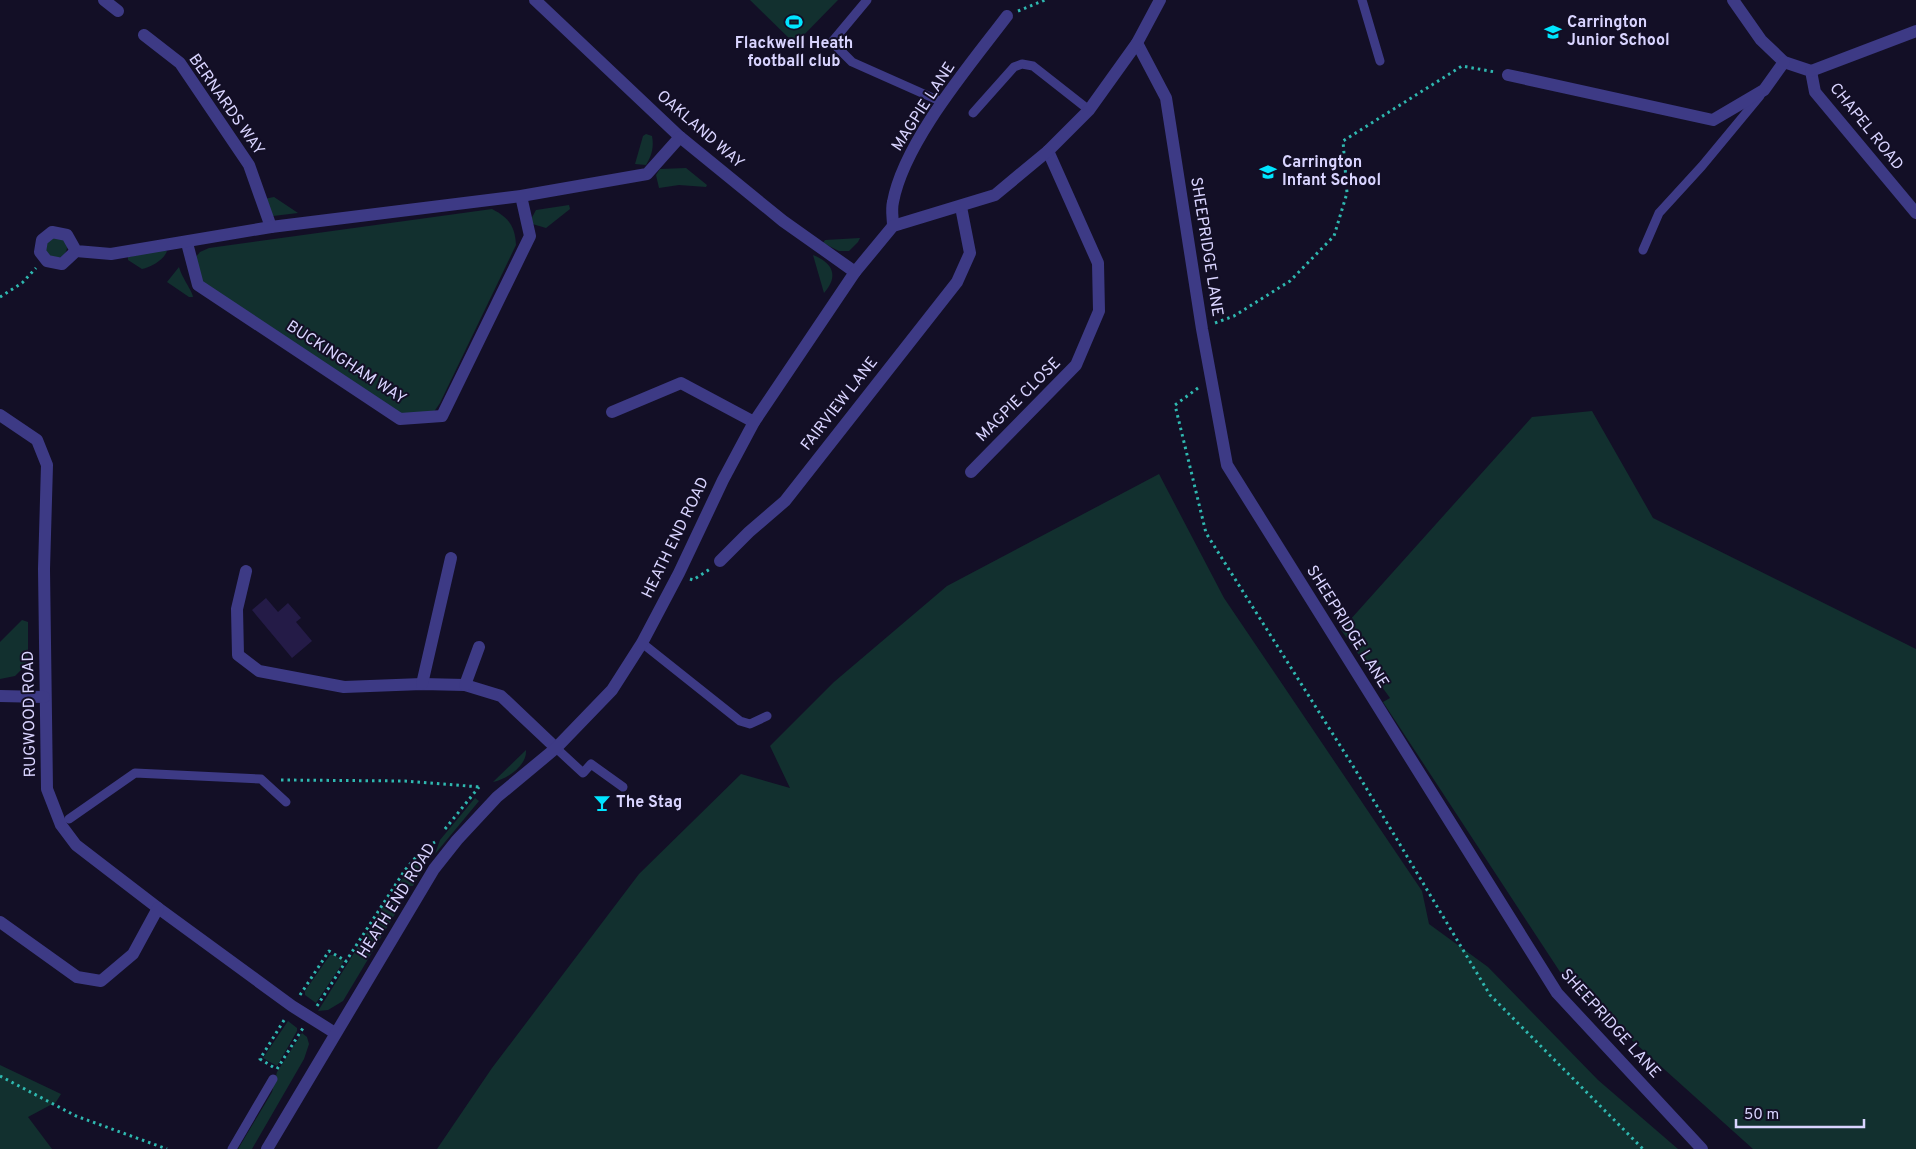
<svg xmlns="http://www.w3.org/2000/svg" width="1916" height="1149" viewBox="0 0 1916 1149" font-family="Overpass,sans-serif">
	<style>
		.green { fill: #12302f }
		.building { fill: #241b47 }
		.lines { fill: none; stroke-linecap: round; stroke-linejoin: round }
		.path { stroke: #2fb8b0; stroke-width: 3; stroke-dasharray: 2.5 4; stroke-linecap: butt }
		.service { stroke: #3d3a85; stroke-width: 9 }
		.minor { stroke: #3d3a85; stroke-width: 12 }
		.tertiary { stroke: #3d3a85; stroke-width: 12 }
		.labels { text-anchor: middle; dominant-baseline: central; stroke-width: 4; stroke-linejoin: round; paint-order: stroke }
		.poi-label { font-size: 16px; font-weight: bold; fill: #d9d4ff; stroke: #130f26; text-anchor: start }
		.street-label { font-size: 16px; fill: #d9d4ff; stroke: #130f26 }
	</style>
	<rect width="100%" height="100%" fill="#130f26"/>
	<g class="green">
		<path d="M750,0H838L795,44Z"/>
		<path d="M646,134L652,136C654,147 652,155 646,165L635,164L643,136Z"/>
		<path d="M686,168L707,185L706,187L679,185L659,188L656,175L660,169Z"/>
		<path d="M274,197L298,213L273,216L264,199Z"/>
		<path d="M569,205L570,209L546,228L529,223L536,210Z"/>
		<path d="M492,209C509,218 515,226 516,245L440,403L431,416H399L195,278L194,259L200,252L209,248Z"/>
		<circle cx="56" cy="247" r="11"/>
		<path d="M860,238L858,242L849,251H839L823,243L825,240Z"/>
		<path d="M160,250L167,251C164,260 151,267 142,269L128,260V257Z"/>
		<path d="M813,255C833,263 839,276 824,293Z"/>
		<path d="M179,267C182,278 193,292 193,297H189L167,282Z"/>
		<path d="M1592,411L1653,518L1916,649V1149H1753L1566,981L1383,702L1390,698L1341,630L1532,417Z"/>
		<path d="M1159,474L1224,598L1422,891L1429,924L1488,967L1598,1080L1678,1149H437L492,1068L639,874L741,774L790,788L770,746L834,682L947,586Z"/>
		<path d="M22,620L28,622V663L15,676L0,679V642Z"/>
		<path d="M526,750C527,766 507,779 493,782Z"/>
		<path d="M475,798L479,801L435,854L440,840Z"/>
		<path d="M416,860L423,869L413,886H405L400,882Z"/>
		<path d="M389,897L398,906V909L343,1001L328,1010L318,1011Z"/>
		<path d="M330,955H334L344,961L316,1003L305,995V991Z"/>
		<path d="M288,1021L297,1028V1031L277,1066L263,1058Z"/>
		<path d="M302,1033L307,1037L309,1044L304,1059L252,1149H238L272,1092L277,1072Z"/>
		<path d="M0,1065L61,1094L56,1102L28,1117L52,1149H0Z"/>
	</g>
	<path class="building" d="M266,598L278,612L288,603L301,618L296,622L312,641L292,658L252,610Z"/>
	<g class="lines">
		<g class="path">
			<path d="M1018,11L1045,0"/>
			<path d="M0,297L22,283L36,268"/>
			<path d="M1215,323L1234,316L1290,281L1334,236L1347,193L1343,141L1462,66L1495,72"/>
			<path d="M1198,388L1175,405L1206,533L1353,766L1490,995L1643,1149"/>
			<path d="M690,579L693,580L710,569"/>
			<path d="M281,780L405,781L480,787"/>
			<path d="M445,829L479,787"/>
			<path d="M300,995L329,951L346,961"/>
			<path d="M317,1006L405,870L423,849L435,842"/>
			<path d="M273,1067L260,1059L286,1017"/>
			<path d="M277,1069L303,1028"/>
			<path d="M0,1076L76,1116L167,1149"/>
		</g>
		<g class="service">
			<path d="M867,0L832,42L852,62L942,102"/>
			<path d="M1362,0L1380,61"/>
			<path d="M973,113L1014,67L1022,64L1033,66L1089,110"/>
			<path d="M1643,250L1659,213L1702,166L1760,96"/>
			<path d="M642,643L740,721L750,724L767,716"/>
			<path d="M556,748L583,773L591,764L623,787"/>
			<path d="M69,819L135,773L261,779L286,802"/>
			<path d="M232,1149L273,1079"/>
		</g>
		<g class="minor">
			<path d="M104,0L118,11"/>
			<path d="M535,0L680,137L783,221L855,272"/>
			<path d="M1733,0L1761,40L1784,62L1811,71L1815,92L1916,213"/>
			<path d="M144,35L180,63L249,165L271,227"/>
			<path d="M1811,71L1916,31"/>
			<path d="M1508,75L1713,120L1764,90L1784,62"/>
			<path d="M893,226C893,218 891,210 893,202C904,142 970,65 1007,16"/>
			<path d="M187,243L198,285L400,419L442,416L530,236L521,196"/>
			<path d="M76,251L67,235L52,232L42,240L40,252L47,261L62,264L76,251L111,254L271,227L521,196L647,174L680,137"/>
			<path d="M612,412L681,383L754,422"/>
			<path d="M0,415L37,440L47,465L44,569L47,789L61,825L76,845L158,908L292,1006L335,1033"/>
			<path d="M971,472L1076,365L1099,311L1098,263L1048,151"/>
			<path d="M720,561L749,532L785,501L957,282L970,253L961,207"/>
			<path d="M246,571L237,609L238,655L259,671L344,687L422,684L465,685L501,696L556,748"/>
			<path d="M422,684L451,558"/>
			<path d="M465,685L479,647"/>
			<path d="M0,696L44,697"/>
			<path d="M0,922L77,977L101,981L133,954L158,908"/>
		</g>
		<g class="tertiary">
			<path d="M1137,43L1166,98L1202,329L1227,465L1557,993L1702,1149"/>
			<path d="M267,1149L434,869L457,840L497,797L556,748L612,690L642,643L679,573L723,480L754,422L855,272L893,226L995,195L1048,151L1089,110L1137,43L1160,0"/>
		</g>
	</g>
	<defs>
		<g id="stadium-bare" transform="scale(1.35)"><path d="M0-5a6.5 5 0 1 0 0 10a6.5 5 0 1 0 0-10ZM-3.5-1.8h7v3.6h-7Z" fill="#00e5ff" stroke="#130f26" stroke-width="2.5" paint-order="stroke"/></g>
		<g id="school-bare" transform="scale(1.35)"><path d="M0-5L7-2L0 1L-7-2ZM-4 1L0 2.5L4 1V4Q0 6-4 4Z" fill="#00e5ff" stroke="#130f26" stroke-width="2.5" paint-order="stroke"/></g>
		<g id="bar-bare" transform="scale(1.35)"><path d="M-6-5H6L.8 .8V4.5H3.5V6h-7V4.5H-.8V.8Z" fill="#00e5ff" stroke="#130f26" stroke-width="2.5" paint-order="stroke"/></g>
	</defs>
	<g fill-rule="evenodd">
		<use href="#stadium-bare" x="794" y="22"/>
		<use href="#school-bare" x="1553" y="32"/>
		<use href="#school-bare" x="1268" y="172"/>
		<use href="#bar-bare" x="602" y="803"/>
	</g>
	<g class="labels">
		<g class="poi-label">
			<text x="1567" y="23">Carrington<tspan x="1567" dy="18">Junior School</tspan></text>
			<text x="794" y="44" text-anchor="middle">Flackwell Heath<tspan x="794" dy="18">football club</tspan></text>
			<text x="1282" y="163">Carrington<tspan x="1282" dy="18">Infant School</tspan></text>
			<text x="616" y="803">The Stag</text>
		</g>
		<g class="street-label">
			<text transform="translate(226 105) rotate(55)">BERNARDS WAY</text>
			<text transform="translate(924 107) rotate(-57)">MAGPIE LANE</text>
			<text transform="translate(1866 127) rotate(51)">CHAPEL ROAD</text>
			<text transform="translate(700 130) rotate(41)">OAKLAND WAY</text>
			<text transform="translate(1206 247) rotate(81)">SHEEPRIDGE LANE</text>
			<text transform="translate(346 363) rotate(33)">BUCKINGHAM WAY</text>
			<text transform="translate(1019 400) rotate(-45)">MAGPIE CLOSE</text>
			<text transform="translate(840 404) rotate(-52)">FAIRVIEW LANE</text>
			<text transform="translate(676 538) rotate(-64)">HEATH END ROAD</text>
			<text transform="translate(1347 627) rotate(58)">SHEEPRIDGE LANE</text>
			<text transform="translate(30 714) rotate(-91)">RUGWOOD ROAD</text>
			<text transform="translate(397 901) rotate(-58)">HEATH END ROAD</text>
			<text transform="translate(1610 1024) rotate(48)">SHEEPRIDGE LANE</text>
		</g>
	</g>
	<path d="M1736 1119v8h128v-8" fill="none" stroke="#d9d4ff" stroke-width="2.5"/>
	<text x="1744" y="1119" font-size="15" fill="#d9d4ff" stroke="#130f26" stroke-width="4" paint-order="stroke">50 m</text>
</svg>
